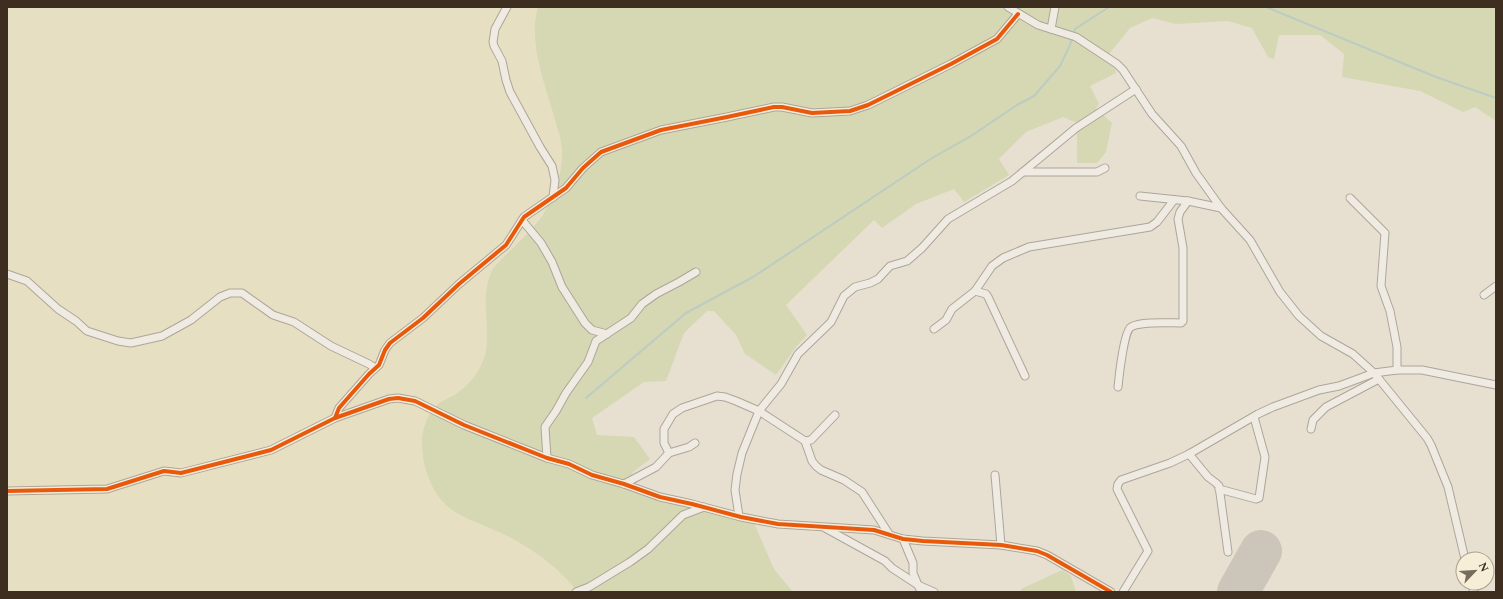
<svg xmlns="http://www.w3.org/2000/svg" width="1503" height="599" viewBox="0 0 1503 599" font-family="Spectral,serif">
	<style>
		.farmland { fill: #e6dfc2 }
		.green { fill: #d6d7b3 }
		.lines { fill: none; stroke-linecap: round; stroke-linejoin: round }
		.stream { stroke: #bcccc2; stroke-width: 2 }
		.runway { stroke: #cbc5ba; stroke-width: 42 }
		.minor-casing { stroke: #ada599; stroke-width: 9 }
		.minor { stroke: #efebe3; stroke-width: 7 }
		.cycleway-casing { stroke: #f7eed8; stroke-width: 6 }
		.cycleway { stroke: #e8590c; stroke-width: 4 }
	</style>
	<rect width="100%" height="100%" fill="#e7e0d1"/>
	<path class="farmland" d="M7,7H538L536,16V40L539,65L553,111L559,134L563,157L558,179L551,199L539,219L493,269L486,290L485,313L487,338L484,360L473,380L456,394L438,405L424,423L425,468L433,488L447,505L514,539L555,567L578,592H7Z"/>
	<g class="green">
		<path d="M538,7H1496V121L1475,107L1463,112L1420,91L1342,77L1344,54L1320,35H1279L1274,59L1268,57L1252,28L1228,21L1176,24L1152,18L1130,28L1106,58L1114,66L1116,73L1090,86L1099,104L1096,108L1112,123L1106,152L1097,163H1077V123L1063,117L1026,132L999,159L1009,175L964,202L954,189L916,204L882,228L874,220L786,305L807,335L796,347L776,375L745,354L736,335L714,311H707L684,333L666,381L644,382L592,418L597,435L634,437L650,459L633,472L627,485L754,523L774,569L793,592H578C556,564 525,543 492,529C477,522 460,517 447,506C435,495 427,478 424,462C420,441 421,422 437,405C442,400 450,398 456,394C468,385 477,376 483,361C494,335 477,299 493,269C498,262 507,254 513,248C522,239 532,229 540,219C548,207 554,193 558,180C560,173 562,165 562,158C563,149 560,136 557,127C548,90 527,46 538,7Z"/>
		<path d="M1062,570L1071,576L1076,592H1021V589Z"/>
	</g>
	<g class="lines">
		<g class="stream">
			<path d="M1266,7L1436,77L1496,98"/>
			<path d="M586,398L686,313L753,277L932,158L971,136L1017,105L1034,96L1060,66L1070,45L1075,29L1109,7"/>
		</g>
		<path class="runway" d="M1238,592L1261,551"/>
		<g class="minor-casing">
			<g id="minor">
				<path d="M507,7L495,29L493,42L494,46L502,61L506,80L510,92L540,147L552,166L555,180L553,197"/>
				<path d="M1008,7L1038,25L1076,37L1117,64L1123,70L1152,114L1181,146L1196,173L1221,208L1250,240L1280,292L1299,316L1321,336L1353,354L1374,373L1427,438L1431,445L1448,487L1465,559"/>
				<path d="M1051,29L1055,7"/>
				<path d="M1023,172H1097L1105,168"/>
				<path d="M1140,196L1188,201L1221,208"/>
				<path d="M1350,198L1385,233L1381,286L1390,311L1397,347V370"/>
				<path d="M522,220L541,243L552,262L562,287L585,323L592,330L607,334"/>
				<path d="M7,274L27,281L58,309L76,321L87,331L118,341L131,343L162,336L191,320L220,297L230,293H242L273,315L294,322L331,346L369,364L375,368"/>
				<path d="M975,291L986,294L988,297L1025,376"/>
				<path d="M1484,295L1496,286"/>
				<path d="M934,329L946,320L952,309L975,291L992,266L1003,258L1029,247L1150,227L1157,222L1174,200"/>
				<path d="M1118,387C1119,377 1124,330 1131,327C1141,321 1169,323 1181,323L1183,321V248L1178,219L1180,212L1188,201"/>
				<path d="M335,418L339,408L369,374L379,365L385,350L390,343L423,318L459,284L506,245L524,217L566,188L583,168L601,152L661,130L727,117L774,107H782L812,113L850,111L868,105L951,64L997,39L1018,14"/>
				<path d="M1311,429L1313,420L1326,407L1379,379"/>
				<path d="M805,441L811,440L835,415"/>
				<path d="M669,453L664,443V429L673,414L682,408L717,396L725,397L736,401L759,411L805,441L812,461L816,466L821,470L844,480L862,492L889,534"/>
				<path d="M1189,454L1208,477L1216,483L1219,486L1228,552"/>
				<path d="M547,458L545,427L556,411L566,393L588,362L596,341L631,318L642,304L656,294L679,282L696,272"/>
				<path d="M995,475L1001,545"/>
				<path d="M624,484L656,467L669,453L689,447L695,443"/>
				<path d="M1219,489L1256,499L1259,498L1265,457L1254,417"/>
				<path d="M7,491L107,489L164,471L181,473L271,450L335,418L389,399L398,398L415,401L464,425L547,458L569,464L592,475L624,484L660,497L692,504L741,517L778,524L874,530L903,539L923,541L1001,545L1037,551L1047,555L1111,592"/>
				<path d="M739,516L735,490L737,474L742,453L759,411L781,384L798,354L831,322L844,296L855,287L870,283L878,279L890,266L907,261L922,248L948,219L1012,181L1076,128L1136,89"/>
				<path d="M825,528L885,561L892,568L918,585L934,592"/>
				<path d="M903,539L913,563V573L921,592"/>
				<path d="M1471,583L1474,592"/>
				<path d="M576,592L589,587L630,562L648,549L683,515L704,507"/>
				<path d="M1123,592L1148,551L1117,489L1118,484L1121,480L1170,463L1189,454L1258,414L1273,407L1319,390L1339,386L1374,373L1397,370H1422L1496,385"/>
			</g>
		</g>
		<use href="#minor" class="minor"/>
		<g class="cycleway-casing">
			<g id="cycleway">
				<path d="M335,418L339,408L369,374L379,365L385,350L390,343L423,318L459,284L506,245L524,217L566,188L583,168L601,152L661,130L727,117L774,107H782L812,113L850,111L868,105L951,64L997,39L1018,14"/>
				<path d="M7,491L107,489L164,471L181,473L271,450L335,418L389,399L398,398L415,401L464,425L547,458L569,464L592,475L624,484L660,497L692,504L741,517L778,524L874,530L903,539L923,541L1001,545L1037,551L1047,555L1111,592"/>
			</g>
		</g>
		<use href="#cycleway" class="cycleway"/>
	</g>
	<rect width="1503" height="599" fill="none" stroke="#3d2e20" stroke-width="16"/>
	<g transform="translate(1475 571) rotate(65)"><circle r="19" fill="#f7eed8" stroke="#ada18e"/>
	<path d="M0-3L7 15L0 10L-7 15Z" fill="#786c5e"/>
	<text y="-6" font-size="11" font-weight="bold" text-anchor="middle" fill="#3d2e20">N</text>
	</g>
</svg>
